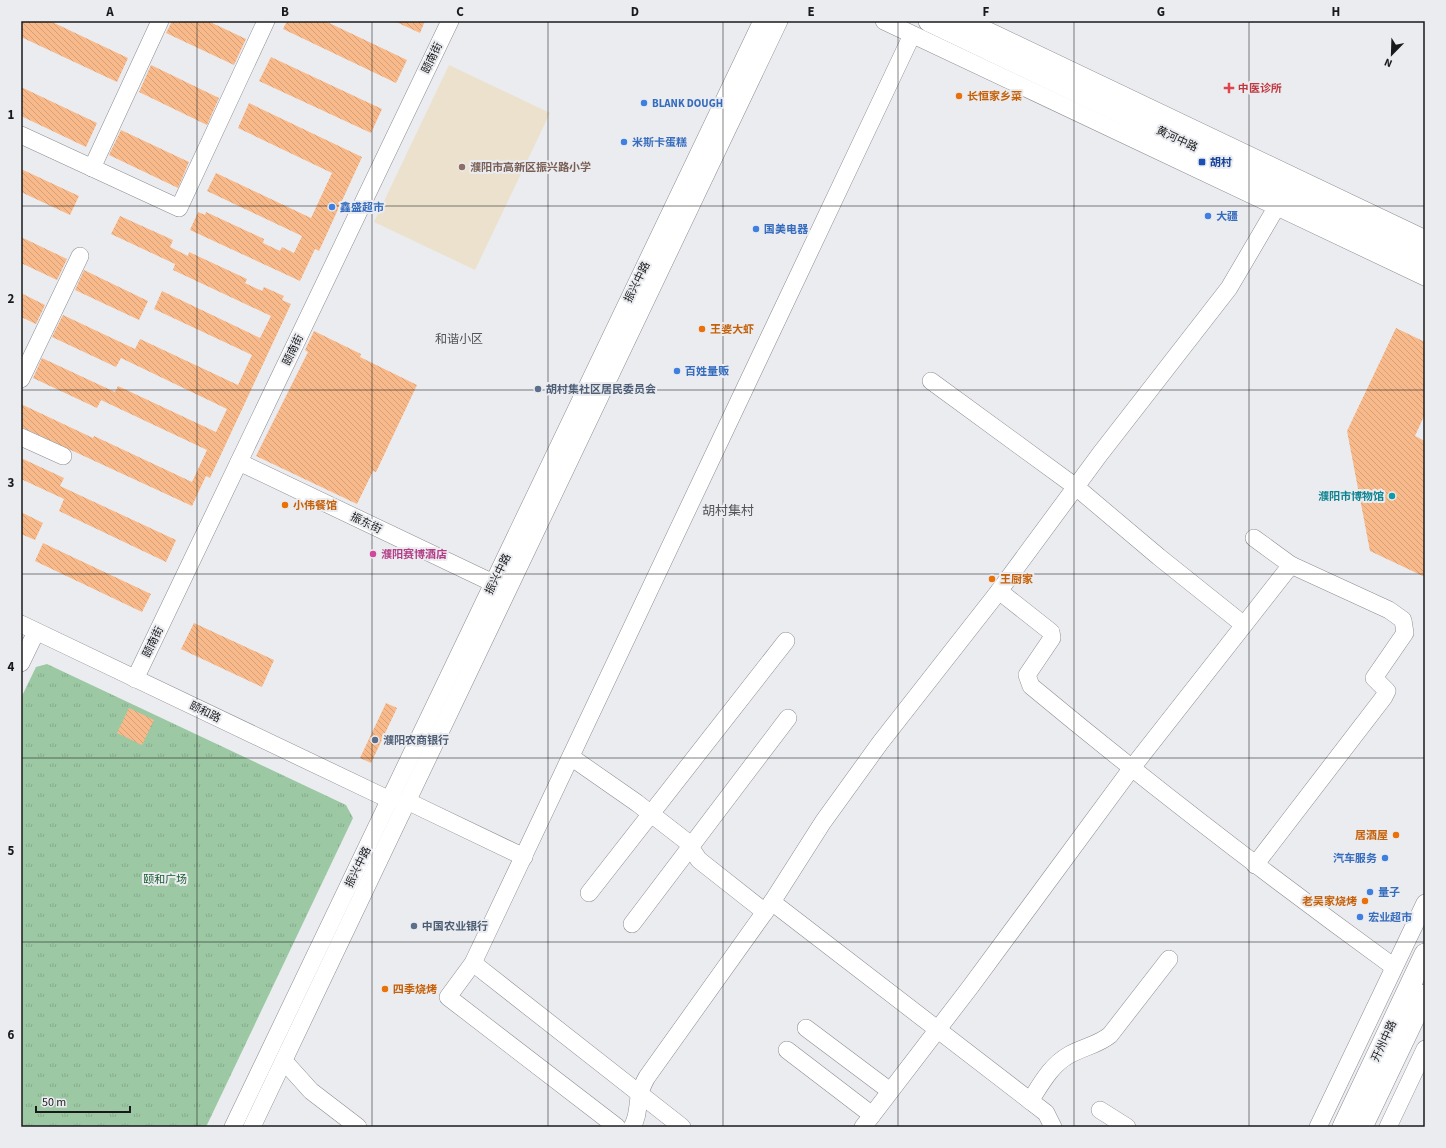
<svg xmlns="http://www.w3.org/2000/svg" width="1446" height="1148" viewBox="0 0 1446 1148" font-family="'Source Sans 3','Noto Sans SC',sans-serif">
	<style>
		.education { fill: #ece1cc }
		.grass { fill: url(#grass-tufts) }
		.building { fill: url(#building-back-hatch) }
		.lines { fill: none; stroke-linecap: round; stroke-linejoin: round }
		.minor-casing { stroke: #8c8d91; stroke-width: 18 }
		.major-casing { stroke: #8c8d91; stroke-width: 22 }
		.minor { stroke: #fff; stroke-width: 17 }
		.major { stroke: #fff; stroke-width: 21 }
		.grid { fill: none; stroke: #191a1b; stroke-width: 1; stroke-opacity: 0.55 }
		.health-dot { fill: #e0444e; stroke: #ebecf0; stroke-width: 1.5 }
		.food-dot { fill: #e8710a; stroke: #ebecf0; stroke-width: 1.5 }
		.shop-dot { fill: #3f7fe0; stroke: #ebecf0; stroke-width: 1.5 }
		.transit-dot { fill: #1a4fb4; stroke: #ebecf0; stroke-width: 1.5 }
		.education-dot { fill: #8d6e63; stroke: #ebecf0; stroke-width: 1.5 }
		.service-dot { fill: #5c6f8a; stroke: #ebecf0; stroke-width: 1.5 }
		.culture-dot { fill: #0f9aa8; stroke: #ebecf0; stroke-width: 1.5 }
		.hotel-dot { fill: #d1479c; stroke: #ebecf0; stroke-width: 1.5 }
		.labels { text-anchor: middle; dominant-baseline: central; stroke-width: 4; stroke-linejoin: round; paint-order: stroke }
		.street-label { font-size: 11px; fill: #191a1b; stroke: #ebecf0 }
		.health-label { font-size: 11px; font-weight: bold; fill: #be3a42; stroke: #ebecf0; text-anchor: start }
		.food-label { font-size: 11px; font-weight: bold; fill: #c56008; stroke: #ebecf0; text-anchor: start }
		.shop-label { font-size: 11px; font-weight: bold; fill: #366cbe; stroke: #ebecf0; text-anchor: start }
		.transit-label { font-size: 11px; font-weight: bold; fill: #164399; stroke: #ebecf0; text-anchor: start }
		.education-label { font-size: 11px; font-weight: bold; fill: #785e54; stroke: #ebecf0; text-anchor: start }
		.service-label { font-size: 11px; font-weight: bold; fill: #4e5e75; stroke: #ebecf0; text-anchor: start }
		.culture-label { font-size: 11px; font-weight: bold; fill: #0d838f; stroke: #ebecf0; text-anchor: end }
		.hotel-label { font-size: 11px; font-weight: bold; fill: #b23c85; stroke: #ebecf0; text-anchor: start }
		.park-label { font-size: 11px; fill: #175c2f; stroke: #ebecf0 }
		.neighbourhood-label { font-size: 12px; fill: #525356; stroke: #ebecf0 }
		.quarter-label { font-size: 13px; fill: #525356; stroke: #ebecf0 }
		.neatline { fill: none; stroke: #191a1b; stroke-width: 1.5 }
		.grid-label { font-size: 13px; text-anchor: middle; font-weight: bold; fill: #191a1b }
	</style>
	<defs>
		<pattern id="grass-tufts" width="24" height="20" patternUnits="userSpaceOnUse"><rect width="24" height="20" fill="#9cc8a4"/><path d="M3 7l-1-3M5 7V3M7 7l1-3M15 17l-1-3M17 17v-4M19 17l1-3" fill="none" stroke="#86ab8d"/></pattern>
		<pattern id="building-back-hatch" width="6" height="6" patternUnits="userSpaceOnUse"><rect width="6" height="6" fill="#f9ba8b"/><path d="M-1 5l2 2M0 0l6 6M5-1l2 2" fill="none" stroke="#d59f77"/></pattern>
	</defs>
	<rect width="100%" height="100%" fill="#ebecf0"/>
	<path class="education" d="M449,65L550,113L475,270L374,222Z"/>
	<path class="grass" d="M47,664L346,805L353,818L206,1127H21V698L36,667Z"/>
	<g class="building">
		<path d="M21,21H50L128,58L117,82L21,37Z"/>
		<path d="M172,21H208L246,39L234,65L166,33Z"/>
		<path d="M287,21H325L407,60L396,83L283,29Z"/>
		<path d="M394,21H425L420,33Z"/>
		<path d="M271,57L382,109L371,133L259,81Z"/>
		<path d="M151,65L219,98L207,125L139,92Z"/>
		<path d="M21,87L97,123L86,147L21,116Z"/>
		<path d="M249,103L362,157L319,251L315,249L300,281L190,230L198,212L205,215L206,212L264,239L263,243L280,251L282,247L294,253L302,236L207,191L216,173L311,218L332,173L238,128Z"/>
		<path d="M121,130L189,162L178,188L109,155Z"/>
		<path d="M21,169L79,196L70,215L21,192Z"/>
		<path d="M120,216L173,240L170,247L188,256L189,252L247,279L245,283L262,291L264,287L284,296L282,300L291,304L210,478L206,476L192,506L21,427V404L93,438L94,436L192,482L207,450L101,400L97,408L33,378L42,358L115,392L118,386L216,432L227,409L121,358L116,367L52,337L63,315L135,349L140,339L238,385L252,355L154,309L162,291L260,338L271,316L173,270L175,264L111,234Z"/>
		<path d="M21,237L67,259L57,280L21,263Z"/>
		<path d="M84,270L148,301L139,320L75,290Z"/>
		<path d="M21,293L45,305L36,324L21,317Z"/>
		<path d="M1396,328L1425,342V414L1415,436L1425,441V577L1370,551L1347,431Z"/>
		<path d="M314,331L361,354L360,357L417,385L376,472L373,471L357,504L256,456L308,352L305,350Z"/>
		<path d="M21,458L64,478L60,486L176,540L166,562L59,511L64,499L21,479Z"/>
		<path d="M21,512L43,523L35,540L21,534Z"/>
		<path d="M43,543L151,594L142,612L35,561Z"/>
		<path d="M194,623L274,660L262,687L181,649Z"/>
		<path d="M386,703L397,708L371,763L360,758Z"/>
		<path d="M129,708L154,720L142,745L117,733Z"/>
	</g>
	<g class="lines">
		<g class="minor-casing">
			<g id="minor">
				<path d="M884,21L1425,277"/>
				<path d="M21,135L179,208L266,21"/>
				<path d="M92,168L160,21"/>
				<path d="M21,379L80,256"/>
				<path d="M931,381L1076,487L1159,557L1244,625"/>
				<path d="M21,437L63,456"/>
				<path d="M239,462L493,583"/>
				<path d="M999,591L1051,632L1052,638L1027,675L1031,686C1149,784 1270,877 1394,967"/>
				<path d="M21,624L390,800"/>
				<path d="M21,663L36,632"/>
				<path d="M135,679L450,21"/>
				<path d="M571,757L637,803L686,841L699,860L765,912"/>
				<path d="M407,801L524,857"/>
				<path d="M1255,865L1384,697L1387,691L1374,678L1405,633L1403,620L1389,610L1291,565"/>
				<path d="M589,893L786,641"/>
				<path d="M772,902L1046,1113L1053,1127"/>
				<path d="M632,924L788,718"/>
				<path d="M473,963L682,1127"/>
				<path d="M806,1028L890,1091"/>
				<path d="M787,1050L872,1115"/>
				<path d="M284,1061L311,1091L358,1127"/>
				<path d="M1030,1101C1041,1084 1051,1065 1069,1055C1083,1047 1098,1045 1110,1035L1169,959"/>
				<path d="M1100,1110L1127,1127"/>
				<path d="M233,1127L762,21"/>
				<path d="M252,1127L779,21"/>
				<path d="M617,1127L448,997L473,963L912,35"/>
				<path d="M632,1127C639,1116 637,1104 640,1092C642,1087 644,1082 647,1077L772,902L823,822L880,743L999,591L1100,454L1229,288L1286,191"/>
				<path d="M863,1127L971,986L1131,769L1291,565L1254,538"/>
				<path d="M1318,1127L1425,903"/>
				<path d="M1388,1127L1425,1049"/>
			</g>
		</g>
		<g class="major-casing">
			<g id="major">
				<path d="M929,21L1425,258"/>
				<path d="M963,21L1425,241"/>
				<path d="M1343,1127L1425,954"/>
				<path d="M1362,1127L1425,995"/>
			</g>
		</g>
		<use href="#minor" class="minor"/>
		<use href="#major" class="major"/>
	</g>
	<path class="grid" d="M197,21V1127M372,21V1127M548,21V1127M723,21V1127M898,21V1127M1074,21V1127M1249,21V1127M21,206H1425M21,390H1425M21,574H1425M21,758H1425M21,942H1425"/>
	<path class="health-dot" d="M1227 82h4v4h4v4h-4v4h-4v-4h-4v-4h4z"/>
	<g class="food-dot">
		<circle cx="959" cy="96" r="4"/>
		<circle cx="702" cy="329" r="4"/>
		<circle cx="285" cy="505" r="4"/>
		<circle cx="992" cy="579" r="4"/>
		<circle cx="1396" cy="835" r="4"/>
		<circle cx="1365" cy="901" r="4"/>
		<circle cx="385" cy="989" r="4"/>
	</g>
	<g class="shop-dot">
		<circle cx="644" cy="103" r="4"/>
		<circle cx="624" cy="142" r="4"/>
		<circle cx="332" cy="207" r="4"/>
		<circle cx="1208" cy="216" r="4"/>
		<circle cx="756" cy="229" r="4"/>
		<circle cx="677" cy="371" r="4"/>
		<circle cx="1385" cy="858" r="4"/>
		<circle cx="1370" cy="892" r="4"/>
		<circle cx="1360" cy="917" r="4"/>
	</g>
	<rect class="transit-dot" x="1198" y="158" width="8" height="8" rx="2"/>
	<circle class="education-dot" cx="462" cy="167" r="4"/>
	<g class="service-dot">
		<circle cx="538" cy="389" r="4"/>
		<circle cx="375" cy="740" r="4"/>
		<circle cx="414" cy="926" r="4"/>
	</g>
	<circle class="culture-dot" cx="1392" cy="496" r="4"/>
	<circle class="hotel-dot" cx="373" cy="554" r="4"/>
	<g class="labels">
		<g class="street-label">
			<text transform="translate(432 58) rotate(-64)">颐南街</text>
			<text transform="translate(1177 139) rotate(25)">黄河中路</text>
			<text transform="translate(637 282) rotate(-64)">振兴中路</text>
			<text transform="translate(293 350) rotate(-64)">颐南街</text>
			<text transform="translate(366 523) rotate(26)">振东街</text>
			<text transform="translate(498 574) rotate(-64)">振兴中路</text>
			<text transform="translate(153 642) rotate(-64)">颐南街</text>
			<text transform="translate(205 712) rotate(26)">颐和路</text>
			<text transform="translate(358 867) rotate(-64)">振兴中路</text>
			<text transform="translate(1384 1041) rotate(-65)">开州中路</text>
		</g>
		<g class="health-label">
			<text x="1238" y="88">中医诊所</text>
		</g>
		<g class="food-label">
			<text x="967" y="96">长恒家乡菜</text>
			<text x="710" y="329">王婆大虾</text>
			<text x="293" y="505">小伟餐馆</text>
			<text x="1000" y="579">王厨家</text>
			<text x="1388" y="835" text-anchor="end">居酒屋</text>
			<text x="1357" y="901" text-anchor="end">老吴家烧烤</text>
			<text x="393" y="989">四季烧烤</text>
		</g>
		<g class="shop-label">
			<text x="652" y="103">BLANK DOUGH</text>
			<text x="632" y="142">米斯卡蛋糕</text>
			<text x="340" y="207">鑫盛超市</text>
			<text x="1216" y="216">大疆</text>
			<text x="764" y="229">国美电器</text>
			<text x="685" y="371">百姓量贩</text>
			<text x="1377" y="858" text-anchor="end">汽车服务</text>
			<text x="1378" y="892">量子</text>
			<text x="1368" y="917">宏业超市</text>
		</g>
		<g class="transit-label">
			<text x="1210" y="162">胡村</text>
		</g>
		<g class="education-label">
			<text x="470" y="167">濮阳市高新区振兴路小学</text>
		</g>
		<g class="service-label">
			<text x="546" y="389">胡村集社区居民委员会</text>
			<text x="383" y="740">濮阳农商银行</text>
			<text x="422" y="926">中国农业银行</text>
		</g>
		<g class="culture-label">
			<text x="1384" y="496">濮阳市博物馆</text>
		</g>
		<g class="hotel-label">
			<text x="381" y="554">濮阳赛博酒店</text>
		</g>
		<g class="park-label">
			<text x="165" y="879">颐和广场</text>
		</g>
		<g class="neighbourhood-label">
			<text x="459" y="339">和谐小区</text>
		</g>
		<g class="quarter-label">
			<text x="728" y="511">胡村集村</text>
		</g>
	</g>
	<rect width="1446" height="1148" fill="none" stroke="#ebecf0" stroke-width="44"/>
	<g transform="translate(1392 54) rotate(203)" stroke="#ebecf0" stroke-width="3" paint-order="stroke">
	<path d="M0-3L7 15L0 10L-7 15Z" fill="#191a1b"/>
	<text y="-6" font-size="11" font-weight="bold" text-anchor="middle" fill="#191a1b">N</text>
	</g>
	<path d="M36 1106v6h94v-6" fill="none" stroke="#191a1b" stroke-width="2"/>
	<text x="42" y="1106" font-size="12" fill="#191a1b" stroke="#ebecf0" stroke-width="3" paint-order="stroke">50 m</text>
	<rect x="22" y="22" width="1402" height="1104" class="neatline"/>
	<g class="grid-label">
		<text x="110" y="16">A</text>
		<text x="285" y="16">B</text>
		<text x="460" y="16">C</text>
		<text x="635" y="16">D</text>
		<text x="811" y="16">E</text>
		<text x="986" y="16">F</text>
		<text x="1161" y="16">G</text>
		<text x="1336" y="16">H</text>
		<text x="11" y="119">1</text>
		<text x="11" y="303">2</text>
		<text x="11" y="487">3</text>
		<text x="11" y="671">4</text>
		<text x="11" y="855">5</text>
		<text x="11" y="1039">6</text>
	</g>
</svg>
